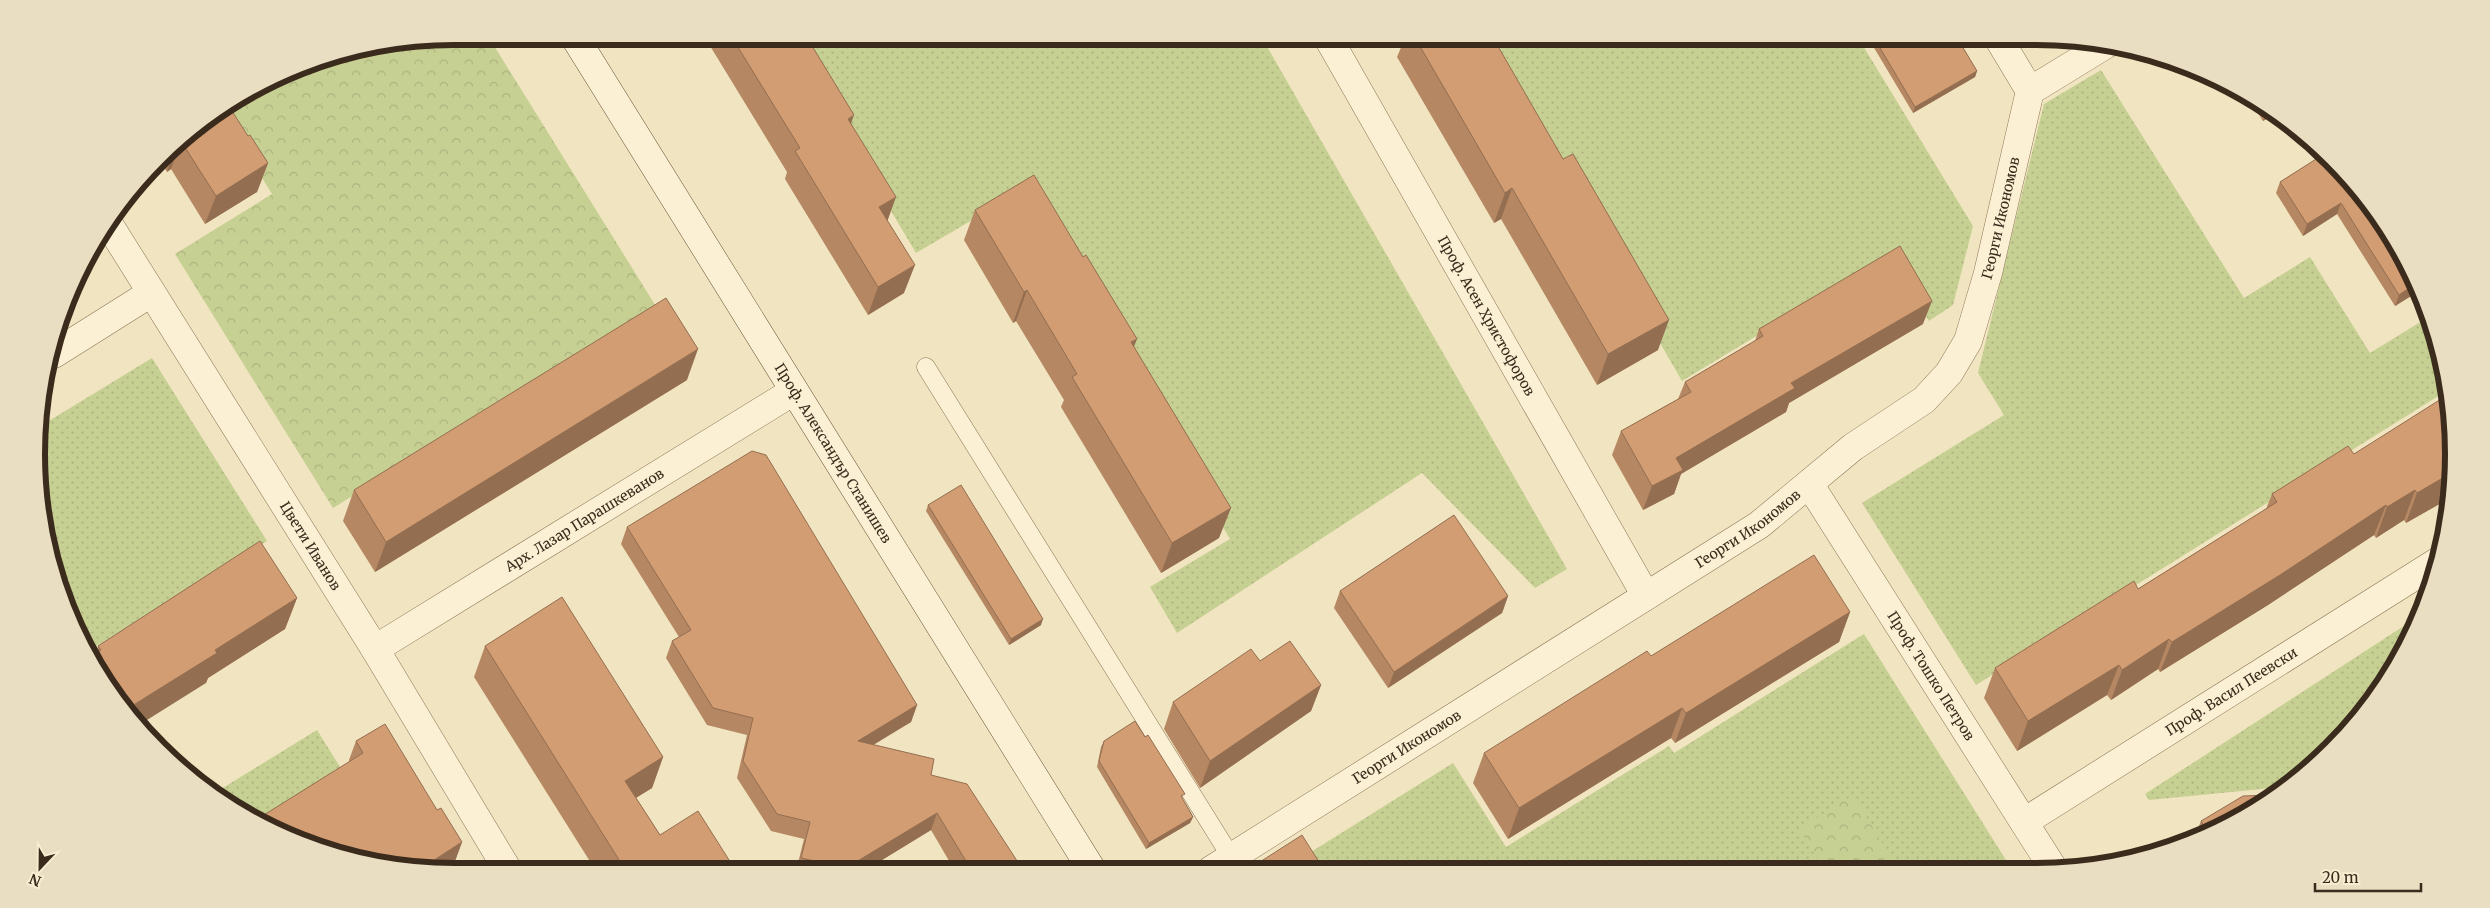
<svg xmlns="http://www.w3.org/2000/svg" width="2490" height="908" viewBox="0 0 2490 908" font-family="Merriweather,serif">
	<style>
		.grass { fill: url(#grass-dots) }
		.forest { fill: url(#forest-crowns) }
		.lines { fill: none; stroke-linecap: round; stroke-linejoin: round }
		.lane-casing { stroke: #8c7457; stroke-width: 19 }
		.street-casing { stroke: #8c7457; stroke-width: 29 }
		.secondary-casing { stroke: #6d553a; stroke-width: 29 }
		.lane { stroke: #fbf0d4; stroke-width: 18 }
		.street { stroke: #fbf0d4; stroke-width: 28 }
		.secondary { stroke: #fbf0d4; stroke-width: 28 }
		.wall { fill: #b58763 }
		.shaded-wall { fill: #936e50 }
		.building { fill: #d29d73; stroke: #936e50 }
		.labels { text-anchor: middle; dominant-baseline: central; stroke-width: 4; stroke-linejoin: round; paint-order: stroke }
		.street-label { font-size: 14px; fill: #3a2b1c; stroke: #f8edd0 }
		.rim { fill: none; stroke: #3a2b1c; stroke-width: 6 }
	</style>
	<defs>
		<pattern id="grass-dots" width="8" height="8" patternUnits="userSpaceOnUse" patternTransform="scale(1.25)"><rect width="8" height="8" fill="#c7d093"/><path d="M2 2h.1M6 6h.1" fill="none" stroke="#acb37e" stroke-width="1.8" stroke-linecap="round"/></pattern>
		<pattern id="forest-crowns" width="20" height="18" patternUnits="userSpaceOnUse" patternTransform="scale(1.25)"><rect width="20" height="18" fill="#c7d093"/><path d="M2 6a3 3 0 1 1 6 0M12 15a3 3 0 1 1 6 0" fill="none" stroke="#acb37e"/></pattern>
	</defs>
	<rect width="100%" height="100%" fill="#f1e4c0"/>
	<g class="grass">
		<path d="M787,36H1261L1567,569L1535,588L1422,473L1177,633L1150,587L1230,539L1022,191L916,253Z"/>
		<path d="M1482,36H1857L1973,226L1953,305L1929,321L1889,256L1682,381Z"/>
		<path d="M2101,70L2244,298L2310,257L2370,353L2430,316L2448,390L1976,685L1862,503L2004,415L1978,373L2044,104Z"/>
		<path d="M152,358L267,541L90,650L50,562L37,481L39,427Z"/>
		<path d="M2413,620L2415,622L2398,663L2312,768L2283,787L2149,800L2145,794Z"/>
		<path d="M1864,634L2011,868L1300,870L1295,862L1453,763L1506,847L1669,746L1674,753Z"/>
		<path d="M317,730L342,770L263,820L222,801L213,794Z"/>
	</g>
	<g class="forest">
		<path d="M454,36H488L657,308L333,508L175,254L272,194L222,113L294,68L373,44Z"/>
		<path d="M1853,795L1898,869H1824L1799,829Z"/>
	</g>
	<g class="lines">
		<g class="lane-casing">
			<path id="lane" d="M926,367L1231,857"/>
		</g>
		<g class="street-casing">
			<g id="street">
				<path id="s1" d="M1327,36L1646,596"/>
				<path d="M1997,36L2030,91"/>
				<path id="s2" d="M108,223L375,649L509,872"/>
				<path d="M54,354L151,293"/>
				<path id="s3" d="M1810,485L2053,868"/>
				<path id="s4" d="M375,649L794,391"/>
				<path id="s5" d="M2024,822L2440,560"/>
				<path id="s6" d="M1211,870L1759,525L1853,447L1924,400L1949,373L1968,341L1988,273L2030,91L2105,45"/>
			</g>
		</g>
		<g class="secondary-casing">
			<g id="secondary">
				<path id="s7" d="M574,36L1092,870"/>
			</g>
		</g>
		<use href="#lane" class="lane"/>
		<use href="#street" class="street"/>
		<use href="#secondary" class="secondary"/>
	</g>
	<g class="wall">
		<path d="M689,36H700L692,41Z"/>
		<path d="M704,36H806L851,123L887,220L904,293L868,315L785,179L787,172Z"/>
		<path d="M1397,36H1492L1658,350L1597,385L1501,219L1494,223L1397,57L1402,45Z"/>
		<path d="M1867,36H1956L1977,71L1975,77L1913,113Z"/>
		<path d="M2247,96L2276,113L2263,121Z"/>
		<path d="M248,136L268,163L257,192L205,224L171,169L167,172L160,160L178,140Z"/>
		<path d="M2324,154L2419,291L2395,306L2337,214L2303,236L2276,193L2280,182Z"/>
		<path d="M975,210L1134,346L1219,538L1161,573L1061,407L1064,400L1016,321L1013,323L964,240Z"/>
		<path d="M1923,324L1789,403L1786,412L1681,474L1674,494L1643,510L1612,455L1621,431L1678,399L1685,382L1755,341L1759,329Z"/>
		<path d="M687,380L375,572L343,521L354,490Z"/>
		<path d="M2354,454L2453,481L2450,498L2406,523L2404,520L2376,538L2374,535L2268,605L2160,672L2158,669L2111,700L2107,695L2017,751L1984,698L1995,668L2138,589L2266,509L2272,494Z"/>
		<path d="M928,505L1041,625L1009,645L926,511Z"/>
		<path d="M627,527L917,705L911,722L873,744L931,775L1023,870L955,871L931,830L864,871H796L804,839L771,831L737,778L747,735L707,725L666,658L672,641L679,637L621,544Z"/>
		<path d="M1340,591L1508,596L1502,613L1388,688L1334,608Z"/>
		<path d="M297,598L285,629L208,678L206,683L96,654L98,646Z"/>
		<path d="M1850,612L1839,642L1675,743L1671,738L1508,839L1473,783L1484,753L1651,656Z"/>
		<path d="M485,646L663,757L652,788L636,798L660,835L736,871H596L474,677Z"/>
		<path d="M1260,661L1321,685L1311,711L1200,788L1164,729L1173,702Z"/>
		<path d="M356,741L437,810L462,842L455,861L441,870L346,858L349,762V760Z"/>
		<path d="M1104,741L1183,800L1193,817L1190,823L1146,849L1097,767L1101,747Z"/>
		<path d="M2201,821L2221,829L2195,836Z"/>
	</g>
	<g class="shaded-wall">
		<path d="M694,36H700L692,41Z"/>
		<path d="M1977,71L1975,77L1913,113L1915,107Z"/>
		<path d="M2268,109L2276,113L2263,121L2267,110Z"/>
		<path d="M854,115L844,143L848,119Z"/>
		<path d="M181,141L171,169L167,172L177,143Z"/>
		<path d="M268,163L257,192L205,224L216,196Z"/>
		<path d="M1512,188L1501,219L1494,223L1505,193Z"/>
		<path d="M896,197L886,225L879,207Z"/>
		<path d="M2341,203L2337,214L2303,236L2307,224Z"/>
		<path d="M915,265L904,293L868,315L878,287Z"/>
		<path d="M2415,284L2419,291L2395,306L2399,295Z"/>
		<path d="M1027,290L1016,321L1013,323L1024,292Z"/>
		<path d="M1932,301L1923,324L1789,403L1786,412L1681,474L1674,494L1643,510L1652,486L1676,458L1791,383Z"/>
		<path d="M1669,320L1658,350L1597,385L1608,354Z"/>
		<path d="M1137,339L1125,369L1131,342Z"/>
		<path d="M698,349L687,380L375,572L386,542Z"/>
		<path d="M2453,472V481L2450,498L2406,523L2417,493Z"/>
		<path d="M2415,490L2404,520L2376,538L2387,507Z"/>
		<path d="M2386,505L2374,535L2268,605L2160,672L2172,642Z"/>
		<path d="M1231,508L1219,538L1161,573L1172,543Z"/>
		<path d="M1508,596L1502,613L1388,688L1394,672Z"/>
		<path d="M297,598L285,629L208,678L206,683L139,725L129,713L135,704L215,650Z"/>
		<path d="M1850,612L1839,642L1675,743L1686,713Z"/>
		<path d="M1043,619L1041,625L1009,645L1011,639Z"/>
		<path d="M2169,639L2158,669L2111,700L2122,670Z"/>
		<path d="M2119,665L2107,695L2017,751L2028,721Z"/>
		<path d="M1321,685L1311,711L1200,788L1210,761Z"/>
		<path d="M917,705L911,722L852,758L858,741Z"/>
		<path d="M1682,708L1671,738L1508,839L1519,808Z"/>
		<path d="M663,757L652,788L614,811L625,781Z"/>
		<path d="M937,813L931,830L864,871H845L846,868Z"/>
		<path d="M1193,817L1190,823L1146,849L1149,843Z"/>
		<path d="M462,842L455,861L441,870L422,868Z"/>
	</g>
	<g class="building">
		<path d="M731,36H806L854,115L848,119L896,197L879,207L915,265L878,287L795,151L800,148Z"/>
		<path d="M1414,36H1492L1563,159L1573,154L1669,320L1608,354L1512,188L1505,193Z"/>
		<path d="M1873,36H1956L1977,71L1915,107Z"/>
		<path d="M230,108L248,136L250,135L268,163L216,196L181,141L177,143L176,142L178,140Z"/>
		<path d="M2324,154L2350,178L2398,245L2415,284L2399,295L2341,203L2307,224L2280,182Z"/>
		<path d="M1034,175L1083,257L1086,255L1137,339L1131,342L1231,508L1172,543L1072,377L1077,374L1027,290L1024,292L975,210Z"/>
		<path d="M1900,246L1932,301L1791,383L1795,388L1676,458L1683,470L1652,486L1621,431L1691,392L1685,382L1763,336L1759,329Z"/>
		<path d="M666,298L698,349L386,542L354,490Z"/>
		<path d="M2449,394L2450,399L2453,472L2417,493L2415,490L2387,507L2386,505L2280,575L2172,642L2169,639L2122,670L2119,665L2028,721L1995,668L2134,581L2138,589L2277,502L2272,494L2348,446L2354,454Z"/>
		<path d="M752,451L766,455L917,705L858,741L934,759L931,775L967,784L1023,870L972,871L937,813L846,868L801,858L810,822L777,814L743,761L753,718L713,708L672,641L691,630L627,527Z"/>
		<path d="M961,485L1043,619L1011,639L928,505Z"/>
		<path d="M1454,515L1508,596L1394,672L1340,591Z"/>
		<path d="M260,541L297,598L215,650L217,653L135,704L138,708L129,713L107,686L93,655L101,650L98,646Z"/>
		<path d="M1814,555L1850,612L1686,713L1682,708L1519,808L1484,753L1647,651L1651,656Z"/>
		<path d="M562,597L663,757L625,781L660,835L698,811L736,871H626L485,646Z"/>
		<path d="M1290,641L1321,685L1210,761L1173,702L1251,649L1260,661Z"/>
		<path d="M1135,721L1145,737L1148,735L1185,794L1181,796L1193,817L1149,843L1099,761L1104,741Z"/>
		<path d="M385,724L437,810L441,808L462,842L422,868L395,864L392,859L386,863L346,858L259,818L363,753L356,741Z"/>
		<path d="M2271,795L2221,829L2208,833L2201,821L2243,796Z"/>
		<path d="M1302,835L1324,870H1250L1249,869Z"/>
	</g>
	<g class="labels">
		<g class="street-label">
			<text stroke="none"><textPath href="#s6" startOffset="1056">Георги Икономов</textPath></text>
			<text stroke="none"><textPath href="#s1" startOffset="322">Проф. Асен Христофоров</textPath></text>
			<text stroke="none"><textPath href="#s7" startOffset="491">Проф. Александър Станишев</textPath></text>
			<text stroke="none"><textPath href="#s4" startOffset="246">Арх. Лазар Парашкеванов</textPath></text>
			<text stroke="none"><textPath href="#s6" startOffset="636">Георги Икономов</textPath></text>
			<text stroke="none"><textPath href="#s2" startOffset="381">Цвети Иванов</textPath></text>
			<text stroke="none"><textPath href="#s3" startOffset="226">Проф. Тошко Петров</textPath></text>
			<text stroke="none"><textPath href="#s5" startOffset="245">Проф. Васил Пеевски</textPath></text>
			<text stroke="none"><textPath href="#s6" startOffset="231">Георги Икономов</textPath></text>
		</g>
	</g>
	<path d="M0 0H2490V908H0ZM454 45H2036A409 409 0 0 1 2445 454V454A409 409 0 0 1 2036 863H454A409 409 0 0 1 45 454V454A409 409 0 0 1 454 45Z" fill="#e9ddc2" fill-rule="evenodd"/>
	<path class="rim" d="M454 45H2036A409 409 0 0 1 2445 454V454A409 409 0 0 1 2036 863H454A409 409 0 0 1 45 454V454A409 409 0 0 1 454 45Z"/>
	<g transform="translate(40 868) rotate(202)" stroke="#f8edd0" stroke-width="4" paint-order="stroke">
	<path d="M0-4L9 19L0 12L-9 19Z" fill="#3a2b1c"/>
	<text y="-8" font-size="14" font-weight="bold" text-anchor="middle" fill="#3a2b1c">N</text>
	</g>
	<path d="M2315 883v8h106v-8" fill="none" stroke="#3a2b1c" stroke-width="2.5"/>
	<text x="2322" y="883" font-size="15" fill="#3a2b1c" stroke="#f8edd0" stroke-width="4" paint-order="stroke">20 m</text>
</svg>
